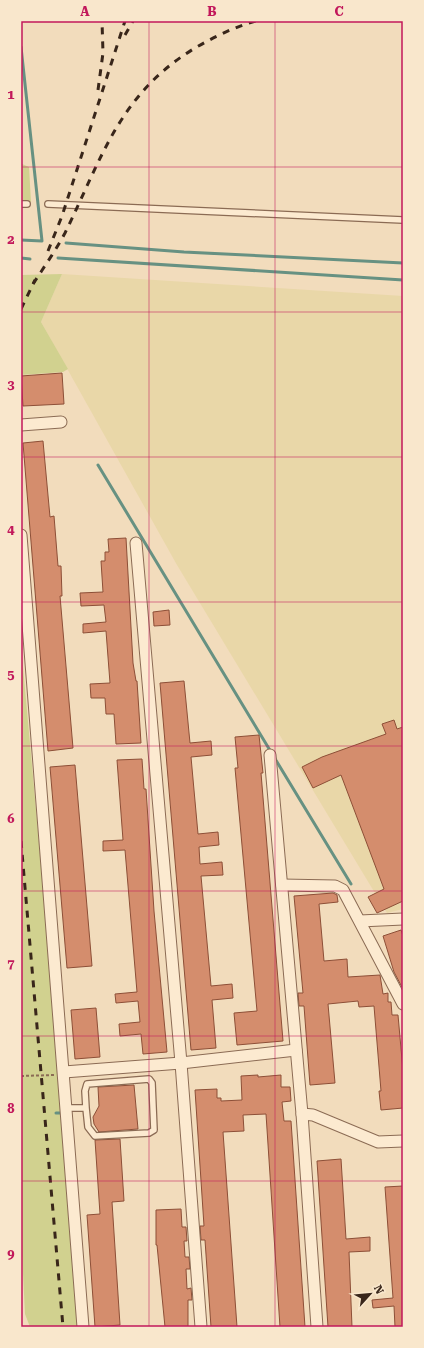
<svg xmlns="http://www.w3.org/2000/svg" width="424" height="1348" viewBox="0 0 424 1348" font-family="'Roboto Serif',serif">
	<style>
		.farmland { fill: #e9d7a8 }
		.green { fill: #d1d18f }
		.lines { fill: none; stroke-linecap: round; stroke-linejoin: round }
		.stream { stroke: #679182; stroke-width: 3 }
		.building { fill: #d48d6d; stroke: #8d4f37 }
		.lane-casing { stroke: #8b6b54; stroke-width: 8 }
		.street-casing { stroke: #8b6b54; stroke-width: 13 }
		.path { stroke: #8b6b54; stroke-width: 2; stroke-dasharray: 3 2; stroke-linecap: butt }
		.lane { stroke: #fcead0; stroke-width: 5.5 }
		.street { stroke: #fcead0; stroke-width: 11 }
		.rail { stroke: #39261a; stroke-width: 3; stroke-dasharray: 7 7; stroke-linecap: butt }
		.grid { fill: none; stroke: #c2185b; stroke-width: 1; stroke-opacity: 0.55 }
		.neatline { fill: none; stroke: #c2185b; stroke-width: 1.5 }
		.grid-label { font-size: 13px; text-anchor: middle; font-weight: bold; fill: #c2185b }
	</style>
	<rect width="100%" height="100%" fill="#f2dcbc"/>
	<path class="farmland" d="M62,274L403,296V909L387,913L177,565L41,322Z"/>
	<g class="green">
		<path d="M21,153L22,164L29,167L31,202L21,201Z"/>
		<path d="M62,274L41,322L68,369L63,372L21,375V275Z"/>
		<path d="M21,645L60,1072L79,1327H30L25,1314L21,1233Z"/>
	</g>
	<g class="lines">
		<g class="stream">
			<path d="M21,47L42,241L21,240"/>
			<path d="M66,243L184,252L403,263"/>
			<path d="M21,258L30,259"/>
			<path d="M58,258L403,280"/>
			<path d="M98,465L271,752"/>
			<path d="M274,757L351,884"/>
			<path d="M56,1113H61"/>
		</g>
	</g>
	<g class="building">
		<path d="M62,373L64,404L23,406L21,376Z"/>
		<path d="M43,441L50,517L54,516L58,566H61L62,596H60L73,748L48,751L23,443Z"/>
		<path d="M126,538L133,663L136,681H137L141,743L116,744L114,714H106L105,698H91L90,684L110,683L106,631L83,633V624L106,622L104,605L81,606L80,593L103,592L101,561H105V552H109L108,539Z"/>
		<path d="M169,610L170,625L154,626L153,612Z"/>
		<path d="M184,681L190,743L211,741L212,755L191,757L198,834L218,832L219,845L199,847L200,864L222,862L223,875L201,876L211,986L232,984L233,998L212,1000L216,1048L191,1050L160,683Z"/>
		<path d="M394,720L397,729L403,727V901L377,913L368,897L384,889L341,775L313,788L302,767L322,757L386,734L382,724Z"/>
		<path d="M259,735L263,773H261L283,1041L237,1045L234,1013L257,1011L235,768H238L235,737Z"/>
		<path d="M142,759L144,789H146L154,911L167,1052L143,1054L141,1034L120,1036L119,1024L140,1022L138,1001L116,1003L115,994L137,992L125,850L103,851V841L123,840L117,760Z"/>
		<path d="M75,765L92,966L67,968L50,767Z"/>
		<path d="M333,893L337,895L338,902L319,904L324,961L347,959L348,977L380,975L383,994L388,993V1002H391L392,1015H398L403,1071V1108L381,1110L379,1091H381L374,1006L359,1007L358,1001L328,1004L335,1083L310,1085L304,1006H299L298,993H303L294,896Z"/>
		<path d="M401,930L403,936V989L394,972L383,936Z"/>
		<path d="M96,1008L100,1057L75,1059L71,1010Z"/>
		<path d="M258,1075V1077L281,1075V1087H290L291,1101L282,1102L284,1121H291L305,1327H280L266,1114L243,1115L244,1131L223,1132L237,1327H211L205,1240H201L200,1226H204L195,1090L217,1089V1098H221V1101L242,1100L241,1076Z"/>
		<path d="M134,1085L138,1129L99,1132L94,1124L93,1117L99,1106L98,1087Z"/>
		<path d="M120,1139L124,1201L112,1202L120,1325L95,1327L87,1215L100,1214L95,1140Z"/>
		<path d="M341,1159L346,1239L370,1237V1251L349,1252L352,1327H328L317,1161Z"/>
		<path d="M403,1186V1327H395L394,1306L373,1308L372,1300L393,1298L385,1187Z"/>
		<path d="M181,1209L182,1227H186L187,1241H184L185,1257H189L190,1269H186L187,1289L191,1288L192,1300H188V1327H165L157,1245H156V1210Z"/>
	</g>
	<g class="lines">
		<g class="lane-casing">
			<g id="lane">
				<path d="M21,204H27"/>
				<path d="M48,204L403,220"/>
				<path d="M67,1108H86L85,1091L87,1084L149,1079L152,1083L154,1130L149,1133L95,1136L88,1127L86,1108"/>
			</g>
		</g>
		<g class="street-casing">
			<g id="street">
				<path d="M21,425L61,422"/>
				<path d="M21,535L83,1327"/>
				<path d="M136,543L181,1063L201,1327"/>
				<path d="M270,755L302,1114L317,1327"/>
				<path d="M282,885L335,886L343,890L403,1004"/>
				<path d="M360,921L403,919"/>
				<path d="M64,1072L181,1063L296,1050"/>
				<path d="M302,1114L313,1115L378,1142L403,1141"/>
			</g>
		</g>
		<path class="path" d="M21,1076L54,1075"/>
		<use href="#lane" class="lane"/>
		<use href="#street" class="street"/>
		<g class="rail">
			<path d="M125,35L133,21"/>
			<path d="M98,90L103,53L102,21"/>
			<path d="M48,251L62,216L125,21"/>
			<path d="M33,284C44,267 56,250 65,233C102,158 119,94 195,48C214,37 234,27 256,21"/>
			<path d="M21,309L35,280"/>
			<path d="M21,841L63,1327"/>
		</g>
	</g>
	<path class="grid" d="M149,21V1327M275,21V1327M21,167H403M21,312H403M21,457H403M21,602H403M21,746H403M21,891H403M21,1036H403M21,1181H403"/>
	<rect width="424" height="1348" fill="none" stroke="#f9e7cc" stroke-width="44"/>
	<g transform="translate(370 1294) rotate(63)" stroke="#f9e7cc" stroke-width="3" paint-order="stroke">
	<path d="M0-3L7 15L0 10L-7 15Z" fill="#39261a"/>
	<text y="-6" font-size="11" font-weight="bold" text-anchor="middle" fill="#39261a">N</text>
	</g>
	<rect x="22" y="22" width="380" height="1304" class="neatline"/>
	<g class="grid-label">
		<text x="85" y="16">A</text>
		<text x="212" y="16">B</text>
		<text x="339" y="16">C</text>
		<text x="11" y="99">1</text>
		<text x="11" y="244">2</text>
		<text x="11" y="389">3</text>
		<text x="11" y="534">4</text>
		<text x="11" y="679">5</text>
		<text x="11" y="823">6</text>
		<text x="11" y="968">7</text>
		<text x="11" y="1113">8</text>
		<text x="11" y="1258">9</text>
	</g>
</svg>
